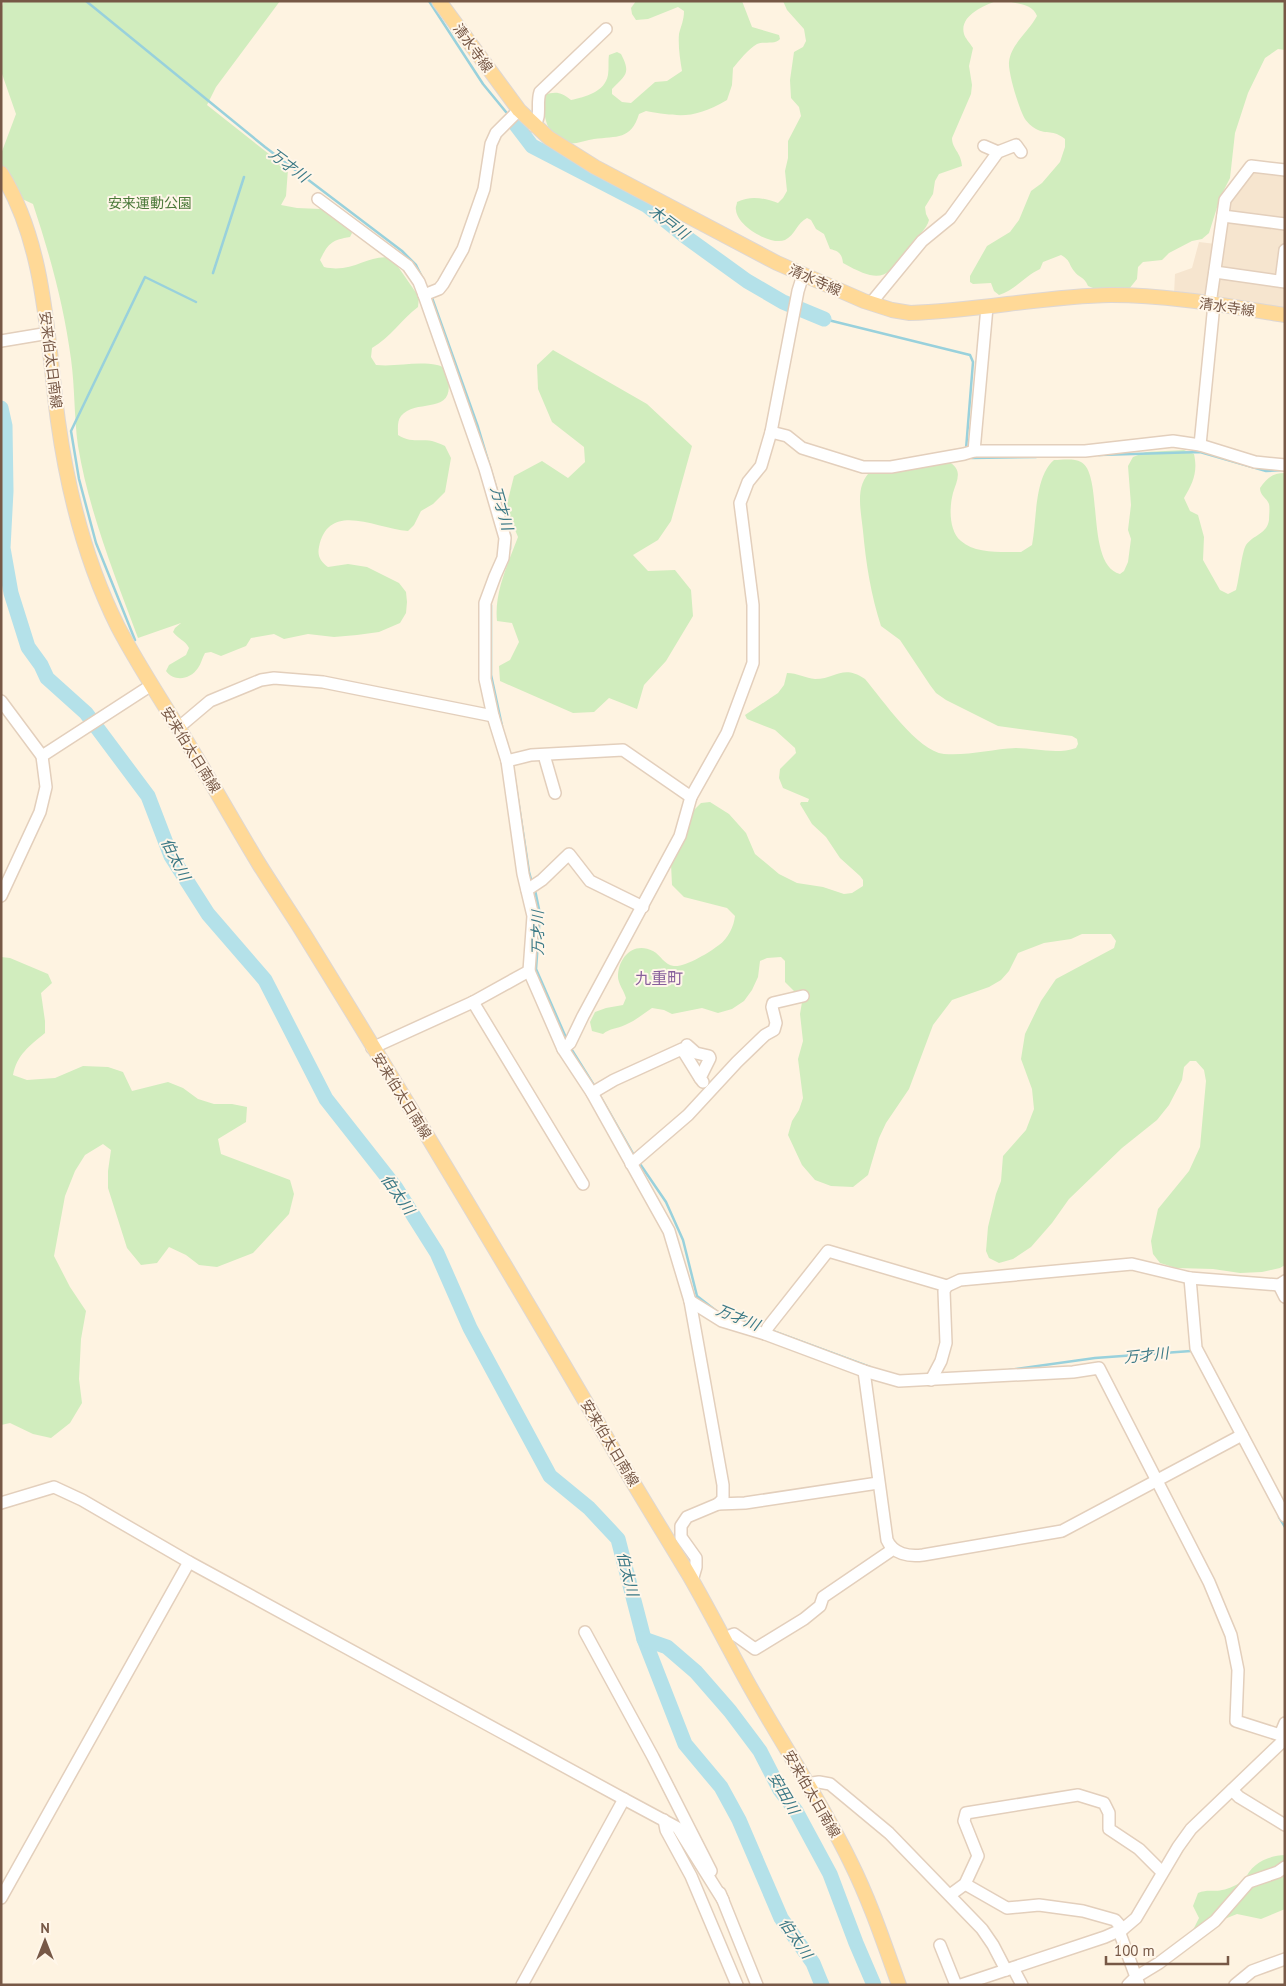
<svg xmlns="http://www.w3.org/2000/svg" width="1286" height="1986" viewBox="0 0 1286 1986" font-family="'PT Sans','Noto Sans JP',sans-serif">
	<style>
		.residential { fill: #f6e5cf }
		.green { fill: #d1edbe }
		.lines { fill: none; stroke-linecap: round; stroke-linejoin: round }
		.stream { stroke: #99d1dc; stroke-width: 2.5 }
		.river { stroke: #b4e1e9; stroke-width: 15 }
		.minor-casing { stroke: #e3cfbc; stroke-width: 14 }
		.major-casing { stroke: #ded7d3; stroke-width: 16 }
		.minor { stroke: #fff; stroke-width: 11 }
		.major { stroke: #ffd997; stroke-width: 14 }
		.labels { text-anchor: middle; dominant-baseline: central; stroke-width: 4; stroke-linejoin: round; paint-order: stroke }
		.street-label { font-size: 14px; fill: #775846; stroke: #fff6e9 }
		.park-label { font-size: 14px; fill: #4c793a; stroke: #fff6e9 }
		.water-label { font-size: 15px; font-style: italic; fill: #3b7986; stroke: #fff6e9 }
		.quarter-label { font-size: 16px; fill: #88609c; stroke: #fff6e9 }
	</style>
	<rect width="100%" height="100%" fill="#fef3e1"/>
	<path class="residential" d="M1253,170L1285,174V308L1174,294L1175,274L1192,268L1199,242L1224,245L1230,201Z"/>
	<g class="green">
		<path d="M4,1H280L216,87L207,105L288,169L286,196L281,205L297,208L321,209L345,223L352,233L350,237C331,240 328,244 320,260L324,267C353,274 369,253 392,258L419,297L418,307C402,319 390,338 372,348L371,357L376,365C397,367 416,361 437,365C443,366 446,369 447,374C458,418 417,397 401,416C397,421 398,429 398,435C410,443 420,439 432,441C436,442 441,444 445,446L451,458L445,492L433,504L421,511L414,525L408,531C376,529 329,500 319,547C317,556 321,562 328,567L348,564L367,567L399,583L406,592L407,602L406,613L400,623L379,632L357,635L334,637L308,634L284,639L274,634L251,638L246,646L221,656L211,652L205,653C202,658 201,664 198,668C190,680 174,682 166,671L169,665L186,655L189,648C185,640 178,639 173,632L175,628L181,623L138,638C115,576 89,512 78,446C74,417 75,388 71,359C64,306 50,255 33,204L18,197L1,166V154L16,114L1,71V9Z"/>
		<path d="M636,1H742L752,27L779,35L780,39C775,45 764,41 757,44C748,49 739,61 733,68L732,85L727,100C694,119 681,117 646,111L639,114C631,140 617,136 594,139C587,140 574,145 567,143C545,136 543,114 544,95C556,91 561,92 571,100C585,97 605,92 608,75C609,68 608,61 609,55L617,52L621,54C631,73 626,75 612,89V94L622,102L631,103L655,82L667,81L682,71C680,59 678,46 679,34C681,26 684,20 684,11L678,7L648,19L636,20L632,14L631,8Z"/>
		<path d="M783,1H996C983,6 959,16 964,34C965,38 970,43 973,48L969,66L972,85L971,94L952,138C952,149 961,152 962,166L939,174L935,181L933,194L925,207L926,214L929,220C927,229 917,236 911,244C887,277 884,286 843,263C842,254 839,251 830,249L824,234L816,229L811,220L807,218C797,223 795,235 785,240C771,246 737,226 736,210C735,207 737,205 737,202C751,195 764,198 778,203L783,198L787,191L785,171L788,158V141L801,116L799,107L791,98L790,80L794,52L803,47L806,41L804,29L787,10Z"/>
		<path d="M1007,1H1285V50L1278,49L1265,58L1248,93L1235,133L1230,178L1220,198L1209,233L1202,239L1192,241L1169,253L1162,260L1143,262L1138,267L1137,279L1129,289L1098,290L1088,286C1084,276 1079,278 1074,271C1068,263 1071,261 1061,255L1043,262L1040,269C1025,276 1015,290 999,295L994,291L991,283L973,284L970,282V276L987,246L1010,232L1019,220L1031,191L1042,183L1060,162L1065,147V139C1053,129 1047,135 1036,129C1032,127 1027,122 1025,119C1019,109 1008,73 1009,62C1011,44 1029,31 1037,16C1033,4 1018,4 1007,1Z"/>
		<path d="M553,350L647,404L692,446L671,521L658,540L633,555L648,571L675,570L691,590L693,616L666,661L644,685L637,709L609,698L594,712L573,713L500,681L499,666L510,660L519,642L512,623L497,621C494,592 508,564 518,537L506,508L514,476L542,461L568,478L585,462L584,447L552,422L538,389L537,365Z"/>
		<path d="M1184,450L1194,454C1198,472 1193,483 1184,498L1190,511L1198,515L1204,537L1203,560L1220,590L1228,594L1236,590C1239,580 1242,551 1246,545C1253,535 1267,534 1269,520C1269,516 1270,508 1269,504C1267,498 1260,496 1260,488C1267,478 1272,473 1285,473V1265L1280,1268L1262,1272L1240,1273L1213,1269L1176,1268L1160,1263L1153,1254L1151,1241L1158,1209L1189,1171L1200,1147L1206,1081L1204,1070L1196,1061H1190L1184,1067L1182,1080L1169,1105L1157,1120L1122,1148L1069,1199L1052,1223L1031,1247L1013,1259L999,1263L989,1258L986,1251L988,1227L996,1194L1001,1181L1003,1156L1026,1130L1034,1109L1032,1089L1021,1059L1025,1034L1041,1001L1056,979L1114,948L1116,941L1111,934H1082L1071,939L1044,943L1018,953L1009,971L1001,980L989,987L952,1000L933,1025L909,1089L886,1123L879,1138L868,1175L853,1187L831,1186L815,1180L802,1165L788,1135L792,1121L799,1110L803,1098L798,1059L803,1041L800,1014L802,1002L798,995L785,982V961L781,957L767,958L760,961L758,977L752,990L744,1001L732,1009L718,1013L702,1008L672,1014L664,1010L652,1008C643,1014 635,1021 625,1025C617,1029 610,1028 603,1034L592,1031L590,1022L595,1012L606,1008L623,1005L626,998C624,991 618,983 618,977C618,957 634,941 653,951C661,955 664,965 674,966C686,967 710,952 719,945C728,939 734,926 735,916L727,908L684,897L672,885L671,864L693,811L701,803L710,802L729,814L746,833L755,854L779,874L797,883L823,887L844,894L852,893L863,886V880L860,876L840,858L826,837L812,824L800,804L801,802H808L809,799L783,788L779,778L780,769L796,753L795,748L775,730L747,719L745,715L778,693L784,685L787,673C797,673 806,678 815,679C837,679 842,664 865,679C883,700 917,751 944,754C968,756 992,749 1016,748C1036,748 1056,755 1076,748L1078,744L1077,739L1072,736L998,726L946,700L936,693L930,685L900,640L881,626C871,595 866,564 863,531C861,510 854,485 872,470L947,461C964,469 957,480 953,493C949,508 949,531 961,541C975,554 1004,552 1021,552L1032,545C1037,520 1034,477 1054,460C1062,460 1074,458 1081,462C1104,474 1085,565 1120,574L1124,571L1128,562L1131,539L1128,530L1131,505L1128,466L1133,457L1146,452Z"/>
		<path d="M1,957L10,958L48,974L52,983L41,993L45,1021V1033C29,1046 17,1055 13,1075L27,1080L55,1078L83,1066L108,1067L123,1072L132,1091L168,1082L183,1088L198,1099L214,1104H232L247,1107L246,1122L218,1139L221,1154L290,1180L294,1194L289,1214L253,1253L217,1267L199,1265L186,1255L169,1247L157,1263L141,1265L127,1248L108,1188V1171L111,1150L103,1144L85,1155L75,1171L65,1196L54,1256L70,1287L86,1311L81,1339L79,1379L82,1403L70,1423L51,1438L33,1434L10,1423L1,1425Z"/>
		<path d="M1285,1855V1909L1261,1919L1237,1914L1192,1932L1199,1918L1193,1906L1198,1893C1207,1889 1213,1892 1222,1890C1230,1889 1237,1884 1244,1881C1252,1863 1266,1856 1285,1855Z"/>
	</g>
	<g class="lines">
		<g class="stream">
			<path d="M86,1L265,147L402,251L416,265L424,281"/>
			<path d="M429,1L483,84L506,112"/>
			<path d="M213,273L244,177"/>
			<path d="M431,295L478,427L507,524"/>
			<path d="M824,319L970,355L973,362L966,449"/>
			<path d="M1099,455L1200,452L1266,471L1283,470"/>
			<path d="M970,456L972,458L1036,457"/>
			<path d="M510,549V534"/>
			<path d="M491,605V675L502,726"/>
			<path d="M135,640L96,543L79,479L71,431L145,277L196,302"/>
			<path d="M513,767L529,872L532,883"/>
			<path d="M535,890L540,914L536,969L567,1040"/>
			<path d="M570,1047L595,1087"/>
			<path d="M599,1094L635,1157"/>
			<path d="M638,1161L666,1202L683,1240L697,1296L719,1313L765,1328"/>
			<path d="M770,1330L870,1367"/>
			<path d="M1009,1370L1095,1358L1191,1351"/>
			<path d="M1279,1517L1285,1527"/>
		</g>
		<g class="river">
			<path d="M516,125L532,146L646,205L686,237L747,281L783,302L824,319"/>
			<path d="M1,408L5,426L6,491L3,548L11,593L28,647L41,665L47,678L86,713L148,796L171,856L208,914L265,980L326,1099L396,1188L437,1253L470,1328L550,1476L589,1508L618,1539L644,1639L685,1744L721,1787L739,1820L781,1918L813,1963L822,1985"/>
			<path d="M644,1639L667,1647L696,1672L730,1711L760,1751L780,1790L796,1811L830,1874L856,1943L874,1985"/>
		</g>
		<g class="minor-casing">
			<g id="minor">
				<path d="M534,126C542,116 536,104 540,92L606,29"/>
				<path d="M984,146L998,152"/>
				<path d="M318,199L408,266L419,282L424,295L485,469L505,538L503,558L495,576L485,603V679L493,716L507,761L523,874L533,916L529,971L563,1049L592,1093L669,1231L690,1301L723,1485V1499L718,1504"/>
				<path d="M1223,216L1285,224"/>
				<path d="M1215,272L1285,282"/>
				<path d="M1281,281L1285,250"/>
				<path d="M424,295L439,289L443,284L463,249L484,189L491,144L496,133L519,110"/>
				<path d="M871,303L922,241L950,218L998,152L1016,145L1021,152"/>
				<path d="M1210,304L1225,200L1251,166L1285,170"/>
				<path d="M1,341L49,333"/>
				<path d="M771,432L787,436L802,448L863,467H891L964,454L974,451H1085L1173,441L1200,445L1255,462L1285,465"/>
				<path d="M1200,445L1214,304"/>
				<path d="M974,451L987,307"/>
				<path d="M1,701L42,756"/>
				<path d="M178,728L210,701L261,680L274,678L323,682L493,716"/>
				<path d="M544,755L555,793"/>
				<path d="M507,761L531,755L623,750L691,797"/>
				<path d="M527,890L542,880L569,854L590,881L643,907"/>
				<path d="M1,896L40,812L46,787L42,756L150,686"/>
				<path d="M473,1002L583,1184"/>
				<path d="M687,1045L696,1053L709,1056L710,1058L700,1078L703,1082"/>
				<path d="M372,1048L473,1002L529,971"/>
				<path d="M563,1049L570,1043L583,1016L680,836L691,797L727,733L753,663V605L740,503L748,482L761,466L771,432L798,291L803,275"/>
				<path d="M592,1093L614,1080L682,1049L700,1078"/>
				<path d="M631,1164L688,1115L737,1062L765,1035L774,1030L776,1023L772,1007L773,1003L803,996"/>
				<path d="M1190,1278L1196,1348L1285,1516"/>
				<path d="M1279,1285L1285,1297"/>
				<path d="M690,1301L722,1321L765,1334L864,1371L899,1381L1073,1372L1099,1368L1209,1582L1231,1635L1238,1670L1236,1721L1280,1735L1283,1740"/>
				<path d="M765,1334L768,1327L828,1251L947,1286"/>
				<path d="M864,1371L887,1540C893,1554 909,1557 923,1555L1062,1531L1242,1435"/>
				<path d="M931,1380L941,1361L946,1343L944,1291L947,1286L960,1280L1132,1264L1190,1278L1279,1285L1285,1281"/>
				<path d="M1,1503L54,1487L82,1500L189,1562L624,1799L678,1828L723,1900"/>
				<path d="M692,1581L696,1567V1558L681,1537V1526L687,1517L718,1504L745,1503L878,1483"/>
				<path d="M585,1632L653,1757L711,1871"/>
				<path d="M724,1638L734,1634L755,1649L804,1619L820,1606L823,1597L889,1552L891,1548"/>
				<path d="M1280,1735L1285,1723"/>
				<path d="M806,1784L819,1782L830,1784L889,1833L982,1929L993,1945L1006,1970"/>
				<path d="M1232,1790L1239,1797L1285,1825"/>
				<path d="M664,1820L666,1830L691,1876L737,1985"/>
				<path d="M965,1884L1007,1908L1039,1905L1083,1911L1115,1920L1123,1929"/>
				<path d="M720,1893L757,1985"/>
				<path d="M950,1895L965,1884L978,1856L964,1821L966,1813L1078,1795L1104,1803L1109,1813V1829L1139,1849L1162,1872"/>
				<path d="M1,1898L189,1562"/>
				<path d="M1119,1931L1136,1977L1128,1985"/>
				<path d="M940,1945L956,1985"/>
				<path d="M1013,1968L1022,1985"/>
				<path d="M522,1985L624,1799"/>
				<path d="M961,1985L1105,1937L1123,1929L1136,1918L1178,1847L1191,1829L1285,1739"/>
				<path d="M1139,1985L1136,1977L1159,1963L1215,1921L1249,1882L1278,1872L1285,1867"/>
				<path d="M1235,1985L1252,1971L1285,1959"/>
			</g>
		</g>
		<g class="major-casing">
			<g id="major">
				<path d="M439,1L519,110L549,138L595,167L777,263L864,301L892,310L910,313C978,311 1044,296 1111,295C1169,295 1228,306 1285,315"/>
				<path d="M1,173C46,245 47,340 58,421C68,493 85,561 118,627C137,663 159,697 181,732C208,776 233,821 259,864C274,888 289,910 304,934C406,1099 506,1266 605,1435C632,1482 661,1528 689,1575C708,1608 725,1641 743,1674C777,1737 819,1797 850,1861C870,1901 884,1943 899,1985"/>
			</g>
		</g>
		<use href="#minor" class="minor"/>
		<use href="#major" class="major"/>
	</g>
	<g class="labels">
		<g class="street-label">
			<text transform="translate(473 48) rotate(54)">清水寺線</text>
			<text transform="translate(815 280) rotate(24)">清水寺線</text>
			<text transform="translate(1227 307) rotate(8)">清水寺線</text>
			<text transform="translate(51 360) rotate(83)">安来伯太日南線</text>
			<text transform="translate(191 750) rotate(58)">安来伯太日南線</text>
			<text transform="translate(402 1096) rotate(58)">安来伯太日南線</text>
			<text transform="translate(610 1443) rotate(59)">安来伯太日南線</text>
			<text transform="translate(812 1794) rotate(60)">安来伯太日南線</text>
		</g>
		<g class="park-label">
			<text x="150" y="203">安来運動公園</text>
		</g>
		<g class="water-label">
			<text transform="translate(289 165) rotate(37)">万才川</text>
			<text transform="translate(669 222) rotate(37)">木戸川</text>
			<text transform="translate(502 508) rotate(74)">万才川</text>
			<text transform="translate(176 859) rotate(63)">伯太川</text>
			<text transform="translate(537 933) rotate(-90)">万才川</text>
			<text transform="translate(398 1194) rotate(55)">伯太川</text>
			<text transform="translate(738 1317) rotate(22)">万才川</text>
			<text transform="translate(1146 1355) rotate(-6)">万才川</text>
			<text transform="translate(628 1574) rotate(76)">伯太川</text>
			<text transform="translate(784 1793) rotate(60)">安田川</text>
			<text transform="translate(796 1938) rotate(56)">伯太川</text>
		</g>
		<g class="quarter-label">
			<text x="659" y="978">九重町</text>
		</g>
	</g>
	<rect width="1286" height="1986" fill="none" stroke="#775846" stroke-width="5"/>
	<g transform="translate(45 1941)" stroke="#fff6e9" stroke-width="4" paint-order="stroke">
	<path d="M0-4L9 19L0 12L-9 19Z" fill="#775846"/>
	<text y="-8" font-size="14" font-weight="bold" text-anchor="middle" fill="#775846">N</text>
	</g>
	<path d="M1106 1956v8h122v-8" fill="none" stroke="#775846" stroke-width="2.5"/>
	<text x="1114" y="1956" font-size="15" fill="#775846" stroke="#fff6e9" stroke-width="4" paint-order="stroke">100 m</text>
</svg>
